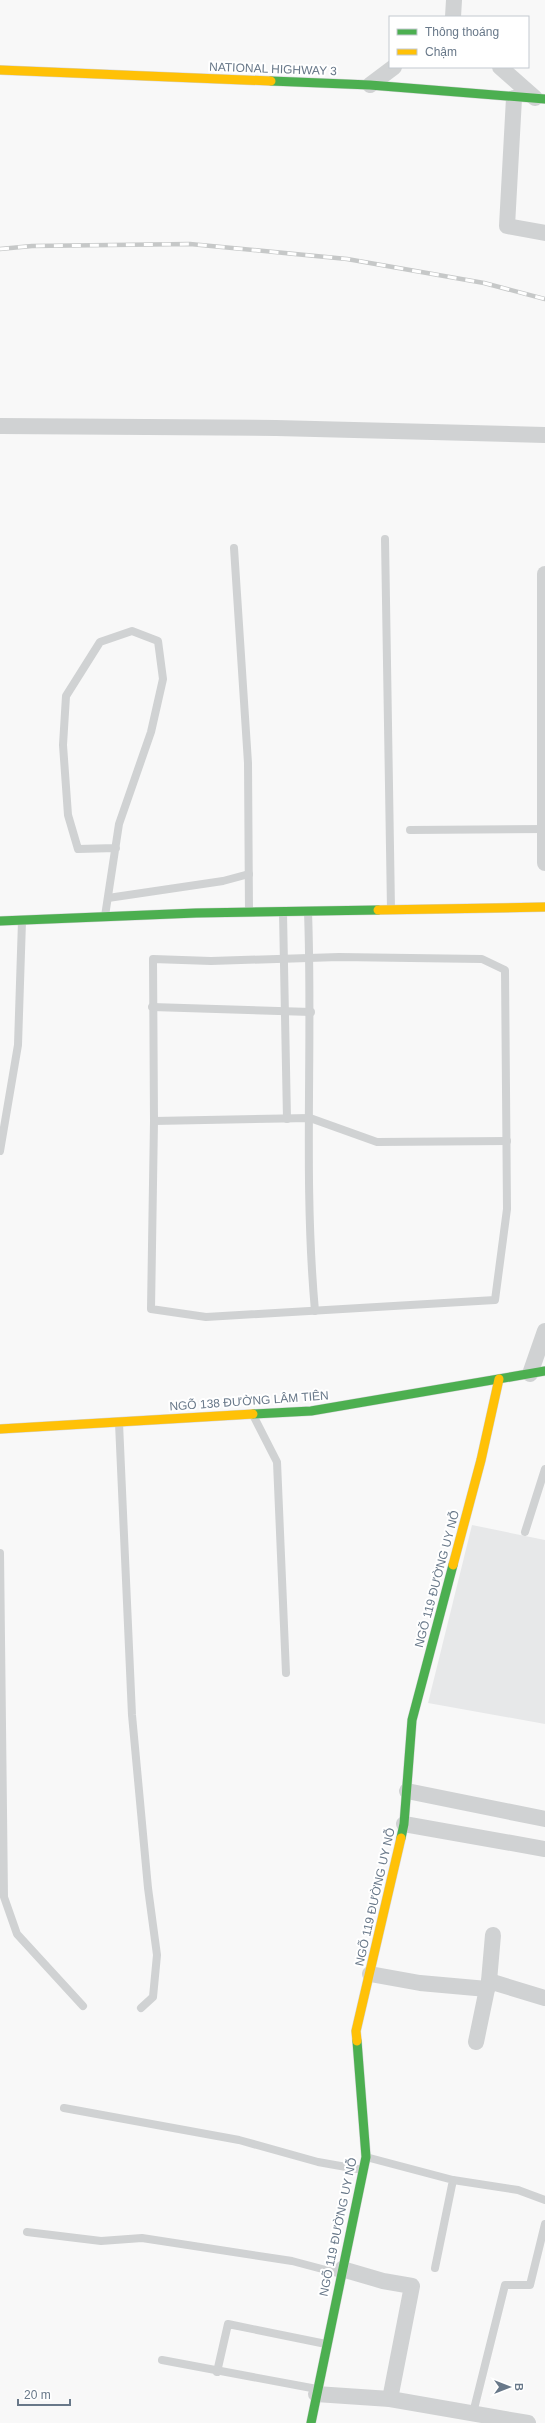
<svg xmlns="http://www.w3.org/2000/svg" width="545" height="2423" viewBox="0 0 545 2423" font-family="Arial,sans-serif">
	<style>
		.built { fill: #e7e8e9 }
		.lines { fill: none; stroke-linecap: round; stroke-linejoin: round }
		.fast-casing { stroke: #d4d5d7; stroke-width: 10 }
		.slow-casing { stroke: #d4d5d7; stroke-width: 10 }
		.lane { stroke: #d0d2d3; stroke-width: 8 }
		.street { stroke: #d0d2d3; stroke-width: 16 }
		.fast { stroke: #4caf50; stroke-width: 9 }
		.slow { stroke: #ffc107; stroke-width: 9 }
		.rail-casing { stroke: #c6c8c8; stroke-width: 4.5 }
		.rail { stroke: #fff; stroke-width: 3; stroke-dasharray: 9; stroke-linecap: butt }
		.labels { text-anchor: middle; dominant-baseline: central; stroke-width: 4; stroke-linejoin: round; paint-order: stroke }
		.street-label { font-size: 12px; fill: #687889; stroke: #fff }
	</style>
	<rect width="100%" height="100%" fill="#f8f8f8"/>
	<path class="built" d="M472,1525L545,1540V1724L428,1703Z"/>
	<g class="lines">
		<g class="fast-casing">
			<g id="fast">
				<path d="M271,81L370,85L545,99"/>
				<path d="M0,921L196,913L378,910"/>
				<path d="M253,1414L311,1411L545,1371"/>
				<path d="M401,1838L404,1824L412,1720L453,1565"/>
				<path d="M311,2423L366,2157L357,2041"/>
			</g>
		</g>
		<g class="slow-casing">
			<g id="slow">
				<path d="M0,70L271,81"/>
				<path d="M378,910L545,907"/>
				<path d="M0,1429L253,1414"/>
				<path d="M453,1565L481,1460L499,1379"/>
				<path d="M357,2041L356,2031L401,1838"/>
			</g>
		</g>
		<g class="lane">
			<path d="M385,539L391,909"/>
			<path d="M234,548L248,763L249,912"/>
			<path d="M410,830L545,829"/>
			<path d="M108,898L223,881L249,874"/>
			<path d="M308,912C313,1045 303,1178 315,1311"/>
			<path d="M283,913L287,1119"/>
			<path d="M105,916L119,824L151,732L163,679L158,641L132,631L100,642L66,696L63,745L68,815L78,849L116,848"/>
			<path d="M339,957L482,959L505,970L507,1209L495,1300L206,1317L151,1309L154,1121L153,959L211,961Z"/>
			<path d="M152,1007L311,1012"/>
			<path d="M154,1121L310,1118L377,1142L507,1141"/>
			<path d="M0,1151L18,1045L22,921"/>
			<path d="M253,1415L277,1462L286,1673"/>
			<path d="M119,1423L132,1715L148,1888L157,1955L153,1997L141,2008"/>
			<path d="M525,1532L545,1469"/>
			<path d="M0,1553L4,1897L17,1934L83,2006"/>
			<path d="M64,2108L239,2140L318,2162L363,2170"/>
			<path d="M366,2157L453,2180L435,2268"/>
			<path d="M453,2180L518,2190L545,2200"/>
			<path d="M27,2232L101,2241L142,2238L292,2261L341,2274"/>
			<path d="M162,2360L317,2389"/>
			<path d="M217,2372L228,2324L326,2344"/>
			<path d="M473,2413L505,2285H530L545,2224"/>
		</g>
		<g class="street">
			<path d="M453,17L454,0"/>
			<path d="M500,67L535,98"/>
			<path d="M370,85L394,67"/>
			<path d="M514,98L507,226L545,233"/>
			<path d="M0,426L276,428L545,435"/>
			<path d="M545,574V863"/>
			<path d="M530,1374L545,1331"/>
			<path d="M407,1791L545,1819"/>
			<path d="M404,1824L545,1849"/>
			<path d="M370,1974L420,1983L487,1989L489,1981L545,1998"/>
			<path d="M489,1981L493,1935"/>
			<path d="M476,2042L487,1989"/>
			<path d="M342,2269L383,2281L412,2286L390,2399"/>
			<path d="M316,2394L390,2399L528,2423"/>
		</g>
		<use href="#fast" class="fast"/>
		<use href="#slow" class="slow"/>
		<g class="rail-casing">
			<path id="rail" d="M0,249L32,246L190,244L347,259L484,283L545,299"/>
		</g>
		<use href="#rail" class="rail"/>
	</g>
	<g class="labels">
		<g class="street-label">
			<text transform="translate(273 69) rotate(2)">NATIONAL HIGHWAY 3</text>
			<text transform="translate(249 1401) rotate(-4)">NGÕ 138 ĐƯỜNG LÂM TIÊN</text>
			<text transform="translate(437 1579) rotate(-75)">NGÕ 119 ĐƯỜNG UY NỖ</text>
			<text transform="translate(375 1897) rotate(-77)">NGÕ 119 ĐƯỜNG UY NỖ</text>
			<text transform="translate(338 2227) rotate(-78)">NGÕ 119 ĐƯỜNG UY NỖ</text>
		</g>
	</g>
	<rect x="389" y="16" width="140" height="52" fill="#ffffff" stroke="#c3c9d0"/>
	<rect x="397" y="29" width="20" height="6" fill="#4caf50" stroke="#c3c9d0"/>
	<text x="425" y="36" font-size="12" fill="#687889">Thông thoáng</text>
	<rect x="397" y="49" width="20" height="6" fill="#ffc107" stroke="#c3c9d0"/>
	<text x="425" y="56" font-size="12" fill="#687889">Chậm</text>
	<g transform="translate(509 2387) rotate(90)" stroke="#ffffff" stroke-width="3" paint-order="stroke">
	<path d="M0-3L7 15L0 10L-7 15Z" fill="#687889"/>
	<text y="-6" font-size="11" font-weight="bold" text-anchor="middle" fill="#687889">B</text>
	</g>
	<path d="M18 2399v6h52v-6" fill="none" stroke="#687889" stroke-width="2"/>
	<text x="24" y="2399" font-size="12" fill="#687889" stroke="#ffffff" stroke-width="3" paint-order="stroke">20 m</text>
</svg>
